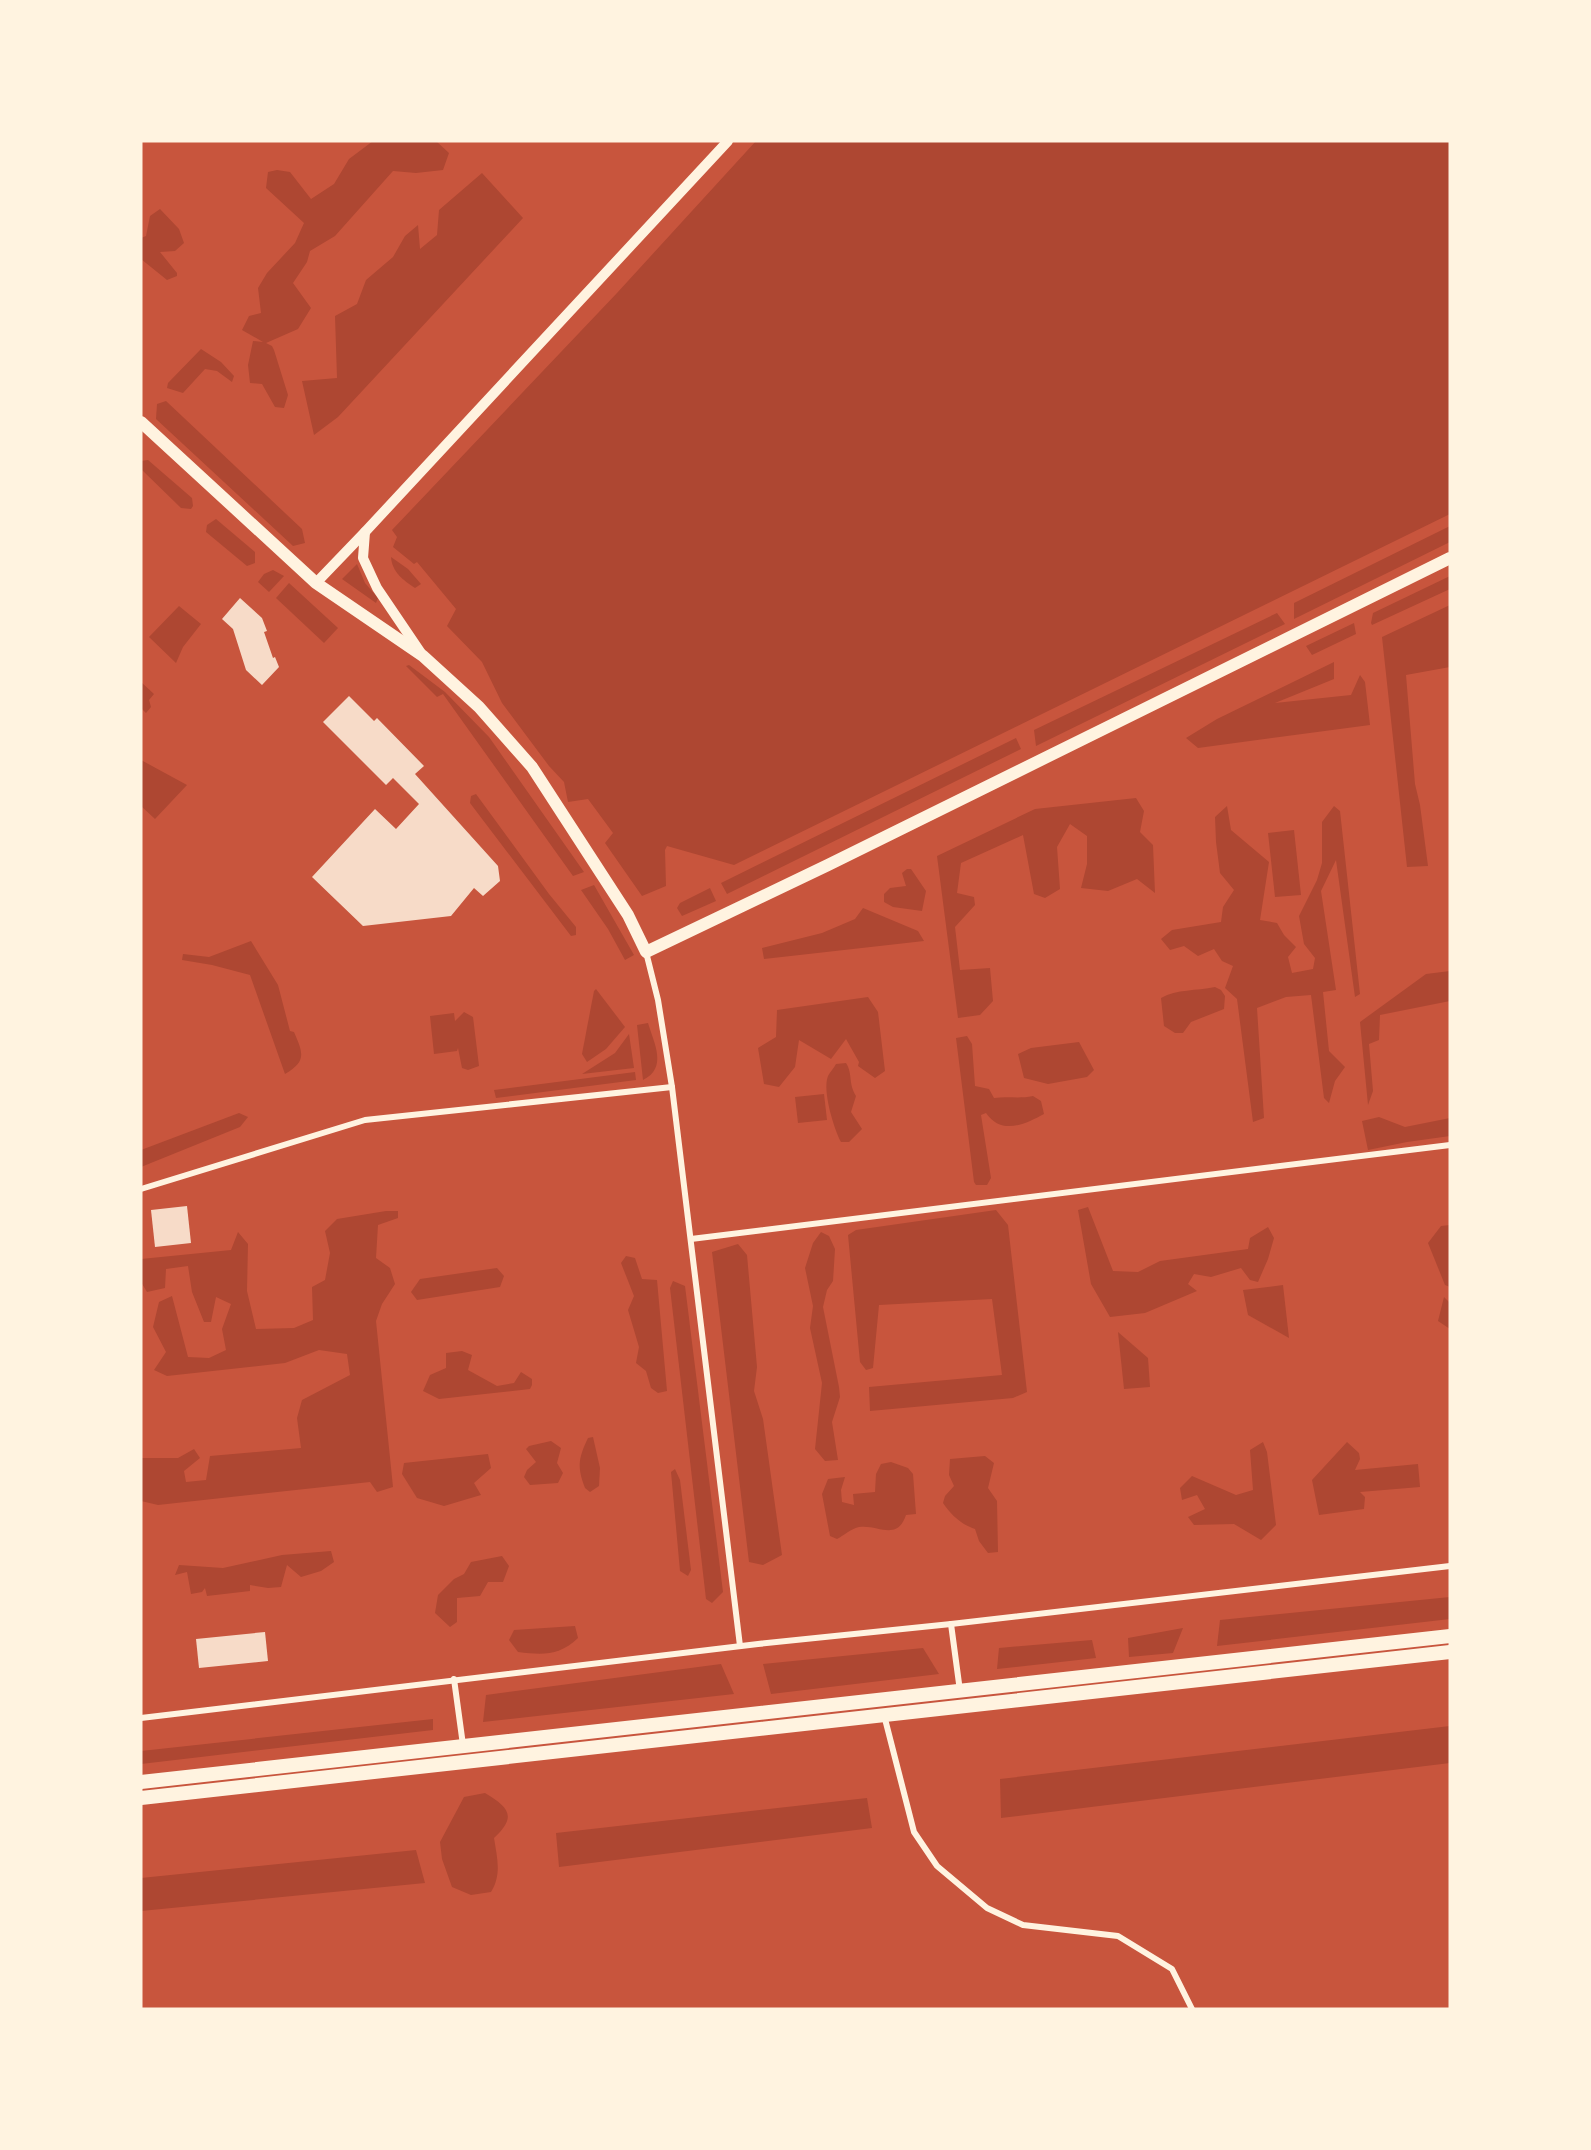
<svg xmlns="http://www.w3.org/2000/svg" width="1591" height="2150" viewBox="0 0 1591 2150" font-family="'Crimson Pro',serif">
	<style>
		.green { fill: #ae4732 }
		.building { fill: #f7dbc8 }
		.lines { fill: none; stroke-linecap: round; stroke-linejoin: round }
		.minor { stroke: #fff3e0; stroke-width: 6 }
		.tertiary { stroke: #fff3e0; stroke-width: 10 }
		.secondary { stroke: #fff3e0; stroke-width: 12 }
		.trunk { stroke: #fff3e0; stroke-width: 14 }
	</style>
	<rect width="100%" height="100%" fill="#c8553d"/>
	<g class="green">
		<path d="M373,141H436L449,153L443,170L416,173L393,171L335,236L310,251L307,262L293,283L311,308L298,329L266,343L272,346L274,350L288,395L284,408L275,407L262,384L250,383L248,365L253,341L263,342L242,330L249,316L261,313L258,288L267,273L295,243L304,223L266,188L268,172L277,170L290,172L311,199L334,184L349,159Z"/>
		<path d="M756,141H1450V514L734,865L667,846L665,850L666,886L642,896L605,843L613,833L588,799L568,802L564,782L549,766L502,703L482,662L447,626L456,609L417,562L414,564L393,547L397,537L392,530L617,293Z"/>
		<path d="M482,173L523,218L338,417L314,435L302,381L337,378L335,316L357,304L366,280L393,257L405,236L418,225L420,249L437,235L439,210Z"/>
		<path d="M160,209L179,229L184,243L175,251L160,252L177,273V276L167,280L141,259V238L146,236L150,216Z"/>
		<path d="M201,349L221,362L234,376L232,382L217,371L205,369L183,393L167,388L168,383Z"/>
		<path d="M166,401L302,529L305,543L293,546L156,419L157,404Z"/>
		<path d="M148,460L192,498L193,506L191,509L181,508L141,469V461Z"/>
		<path d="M216,519L255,552V563L247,566L206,532L207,525Z"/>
		<path d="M1450,526V542L1294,619V603Z"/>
		<path d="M391,557L408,569L421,584L415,588C403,580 392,572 391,557Z"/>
		<path d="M357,564L365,583L378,598L376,603L342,579Z"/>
		<path d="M273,570L284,576L269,592L258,582L264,574Z"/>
		<path d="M1450,576V589L1372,625L1371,623L1373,613Z"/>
		<path d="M289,583L338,628L324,643L276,598Z"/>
		<path d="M1450,605V667L1406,675L1415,784L1420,805L1428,866L1407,867L1382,637Z"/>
		<path d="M179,606L201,624L183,647L176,663L149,637Z"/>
		<path d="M1277,613L1285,624L1036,746L1034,730Z"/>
		<path d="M1354,623L1356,634L1312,655L1306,646Z"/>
		<path d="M1334,662V679L1275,703L1351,695L1360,675L1365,682L1370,725L1198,748L1186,738L1217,719Z"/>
		<path d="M409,665L445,692L489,737L584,872L573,876L443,694L437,697L406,666Z"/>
		<path d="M141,682L154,694L149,700L151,707L146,713L141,708Z"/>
		<path d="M1016,738L1021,749L727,894L721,883Z"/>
		<path d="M141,760L187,785L155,819L141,806Z"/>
		<path d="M476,794L549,894L576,927V935L571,936L470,803L471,796Z"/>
		<path d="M1136,798L1144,811L1140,832L1153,845L1155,893L1137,879L1108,891L1081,888L1087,864V836L1070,824L1057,847L1060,889L1045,898L1034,894L1023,835L961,863L957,893L974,897L975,905L955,927L960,970L990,968L993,1001L980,1015L958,1018L937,856L1035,809Z"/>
		<path d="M1227,806L1231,830L1269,862L1260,920L1277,923L1284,935L1296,947L1288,957L1292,973L1313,969L1315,958L1304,944L1299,916L1317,880L1322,863V822L1334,806L1340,811L1360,994L1355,997L1336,860L1321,891L1336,990L1323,992L1329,1051L1345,1067L1335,1081L1329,1103L1324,1098L1311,995L1286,997L1257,1008L1264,1118L1253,1122L1237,999L1225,988L1233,966L1222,961L1214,949L1198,956L1184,946L1170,950L1161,939L1172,930L1221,922L1223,907L1234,890L1220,873L1216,842L1215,817Z"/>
		<path d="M1294,830L1301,895L1275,897L1268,833Z"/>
		<path d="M907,869H911L926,891L922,911L893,907L884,902V894L890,888L906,886L902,873Z"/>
		<path d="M594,885L634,955L625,960L608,929L581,890Z"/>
		<path d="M710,888L716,901L682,916L677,908L680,903Z"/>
		<path d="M863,908L918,931L924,941L764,959L762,948L822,933L855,919Z"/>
		<path d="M251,941L278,985L290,1031L294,1032C303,1053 307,1061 285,1074L250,975L212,965L182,960L183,954L209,957Z"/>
		<path d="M1450,971V1001L1380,1015L1379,1040L1369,1044L1373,1091L1368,1105L1360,1022L1426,974Z"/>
		<path d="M1215,987L1221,990L1225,996L1224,1009L1191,1022L1183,1033H1175L1164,1026L1161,998C1177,989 1196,991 1215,987Z"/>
		<path d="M596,989L625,1027L606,1049L587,1062L582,1054L594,991Z"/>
		<path d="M868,997L878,1012L885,1071L875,1078L858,1066L859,1062L846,1039L831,1059L799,1040L795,1067L779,1087L764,1084L758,1048L776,1037L777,1010Z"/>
		<path d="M464,1012L473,1017L479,1066L468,1070L462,1068L458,1048L457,1051L434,1054L430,1016L454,1013L455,1021Z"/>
		<path d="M648,1023C654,1043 668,1068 643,1080L637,1025Z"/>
		<path d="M629,1034L634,1068L582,1074L615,1053Z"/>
		<path d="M967,1036L972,1044L975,1086L989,1089L994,1098C1008,1096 1019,1099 1033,1096L1041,1101L1044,1114C1024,1125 1001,1135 986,1113L981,1115L991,1178L987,1185H976L974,1182L956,1038Z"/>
		<path d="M1079,1042L1094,1070L1087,1077L1048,1084L1024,1078L1018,1054L1031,1048Z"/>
		<path d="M846,1063C853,1074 848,1083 856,1096L851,1112L862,1129L849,1142H841C834,1129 822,1090 828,1076C830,1072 834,1068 836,1064Z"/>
		<path d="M635,1072L636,1080L496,1098L494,1090Z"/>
		<path d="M824,1094L827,1120L798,1123L795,1097Z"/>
		<path d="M239,1113L248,1117L240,1127L141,1167V1150Z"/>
		<path d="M1379,1117L1405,1127L1450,1118V1136L1407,1142L1368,1150L1362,1121Z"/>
		<path d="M1088,1207L1113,1271L1138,1272L1160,1261L1248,1249L1250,1238L1268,1227L1274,1238L1268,1259L1258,1282L1250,1280L1241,1268L1211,1277L1194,1274L1188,1284L1197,1291L1145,1313L1110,1317L1091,1284L1078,1210Z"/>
		<path d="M996,1210L1008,1225L1027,1392L1013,1398L870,1411L869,1387L1002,1375L992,1299L879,1305L873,1368L866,1370L860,1362L848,1235L856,1230Z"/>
		<path d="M386,1211H398V1218L378,1225L376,1258L390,1268L395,1284L382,1304L376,1321L393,1487L377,1492L370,1482L158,1505L141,1501V1458H178L194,1449L200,1458L184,1471L186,1482L206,1480L210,1456L301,1448L297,1418L302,1400L350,1375L347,1354L319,1350L285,1363L167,1376L154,1370L166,1352L153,1327L159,1302L172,1296L188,1357L209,1358L226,1350L222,1329L231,1304L216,1297L211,1322H204L192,1292L188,1266L166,1269L165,1288L147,1292L141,1282V1259L231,1250L238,1232L248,1244L247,1291L256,1329L294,1328L313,1320L312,1287L325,1280L330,1253L325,1231L337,1219Z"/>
		<path d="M1450,1225V1287L1445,1285L1428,1243L1441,1226Z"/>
		<path d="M821,1232L829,1236L835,1249L833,1281L827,1290L823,1307L839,1387L840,1397L832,1422L838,1460L825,1461L815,1449L822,1383L810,1328L813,1306L805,1268L813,1243Z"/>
		<path d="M738,1244L747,1255L757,1367L754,1391L763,1419L782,1555L763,1565L749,1562L712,1252Z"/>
		<path d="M626,1256L635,1258L642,1279L657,1280L667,1391L658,1393L651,1388L646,1371L636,1363L639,1347L628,1310L634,1296L621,1263Z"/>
		<path d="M497,1268L504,1276L500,1287L417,1300L411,1292L420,1279Z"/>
		<path d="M673,1281L685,1286L723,1592L712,1603L706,1599L670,1288Z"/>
		<path d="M1283,1285L1289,1338L1248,1315L1243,1290Z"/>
		<path d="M1444,1297L1450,1303V1329L1438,1321Z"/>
		<path d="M1118,1332L1148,1358L1150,1387L1124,1389Z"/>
		<path d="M462,1351L472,1355L468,1370L497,1386L514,1383L521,1372L532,1379V1385L530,1389L439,1399L423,1391L430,1375L446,1368V1353Z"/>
		<path d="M593,1437L600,1468L599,1486L590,1492L585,1488C577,1467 578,1459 588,1438Z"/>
		<path d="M551,1441L561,1448L557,1463L563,1473L558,1483L530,1485L524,1477L527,1470L536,1462L526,1449L529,1446Z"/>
		<path d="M1263,1442L1267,1452L1276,1525L1261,1540L1234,1524L1194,1525L1188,1517L1205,1509L1197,1495L1182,1500L1180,1488L1192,1476L1236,1495L1253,1490L1250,1450Z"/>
		<path d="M1347,1442L1359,1453L1360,1459L1355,1470L1418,1464L1420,1487L1360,1492L1365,1497L1364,1509L1319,1515L1312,1480Z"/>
		<path d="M488,1454L491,1468L474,1483L481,1495L444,1506L417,1498L402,1474L404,1463Z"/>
		<path d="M985,1456L994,1463L988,1488L997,1501L998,1552L988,1553L979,1541L975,1529C962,1525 950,1514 943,1503L945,1496L954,1486L949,1475L950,1459Z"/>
		<path d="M891,1462L908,1468L913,1474L916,1514L906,1515C897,1542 878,1524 859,1527C852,1528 843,1536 837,1539L830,1536L822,1494L828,1479L845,1477L841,1490L842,1502L854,1505L853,1494L875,1492L876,1474L881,1464Z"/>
		<path d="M675,1469L680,1480L691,1570L688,1576L680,1571L671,1472Z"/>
		<path d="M331,1551L334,1562L321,1571L301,1577L287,1565L281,1587L268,1588L250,1585V1591L207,1596L205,1588L202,1592L191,1594L187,1572L175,1575L179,1565L223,1568L282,1555Z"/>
		<path d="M502,1556L509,1566L503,1582H488L480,1596L457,1598V1622L450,1627L435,1613L438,1595L454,1579L464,1574L471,1562Z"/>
		<path d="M1450,1597V1619L1217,1646L1220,1620Z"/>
		<path d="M575,1626L578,1638C559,1656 543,1655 518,1652L509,1640L514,1630Z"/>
		<path d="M1183,1628L1173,1653L1129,1657L1128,1638Z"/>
		<path d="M1092,1640L1096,1658L997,1669L999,1648Z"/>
		<path d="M923,1648L939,1674L771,1694L763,1664Z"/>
		<path d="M721,1664L734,1694L483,1722L486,1695Z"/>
		<path d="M433,1719V1730L141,1764V1751Z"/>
		<path d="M1450,1726V1763L1001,1818L1000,1779Z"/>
		<path d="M485,1793C508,1807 518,1816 494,1838C497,1857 502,1875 491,1892L471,1895L452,1887L442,1859L440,1842L464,1797Z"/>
		<path d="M867,1798L872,1828L559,1867L556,1833Z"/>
		<path d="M416,1850L425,1883L141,1911V1878Z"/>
	</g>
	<g class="building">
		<path d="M240,598L262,618L267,631L264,632L273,658L275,657L279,667L262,685L246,670L233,629L222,619Z"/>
		<path d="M349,696L374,721L377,718L424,766L415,774L498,866L500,881L483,896L474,888L451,916L363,926L312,877L375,809L396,829L419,804L393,778L386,785L323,722Z"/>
		<path d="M187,1206L191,1243L155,1247L151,1210Z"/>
		<path d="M265,1632L268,1661L199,1668L196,1639Z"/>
	</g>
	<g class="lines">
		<g class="minor">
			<path d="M646,952L658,1000L672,1087L740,1646"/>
			<path d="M141,1189L365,1120L672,1087"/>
			<path d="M691,1239L1450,1145"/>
			<path d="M951,1624L960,1691"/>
			<path d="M454,1679L463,1745"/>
			<path d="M884,1715L914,1832L937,1866L987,1908L1023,1925L1118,1936L1172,1969L1192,2009"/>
			<path d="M141,1718L758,1644L951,1624L1450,1566"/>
		</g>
		<g class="tertiary">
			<path d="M365,532L363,558L377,588L421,653"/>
			<path d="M316,583L365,532L728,141"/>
		</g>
		<path class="secondary" d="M141,422L316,583L423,656L479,707L532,767L628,915L646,952L828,865L1450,558"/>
		<g class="trunk">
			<path d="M141,1782L1450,1636"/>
			<path d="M141,1798L1450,1652"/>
		</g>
	</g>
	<rect width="1591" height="2150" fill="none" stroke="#fff3e0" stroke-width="285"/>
</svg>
